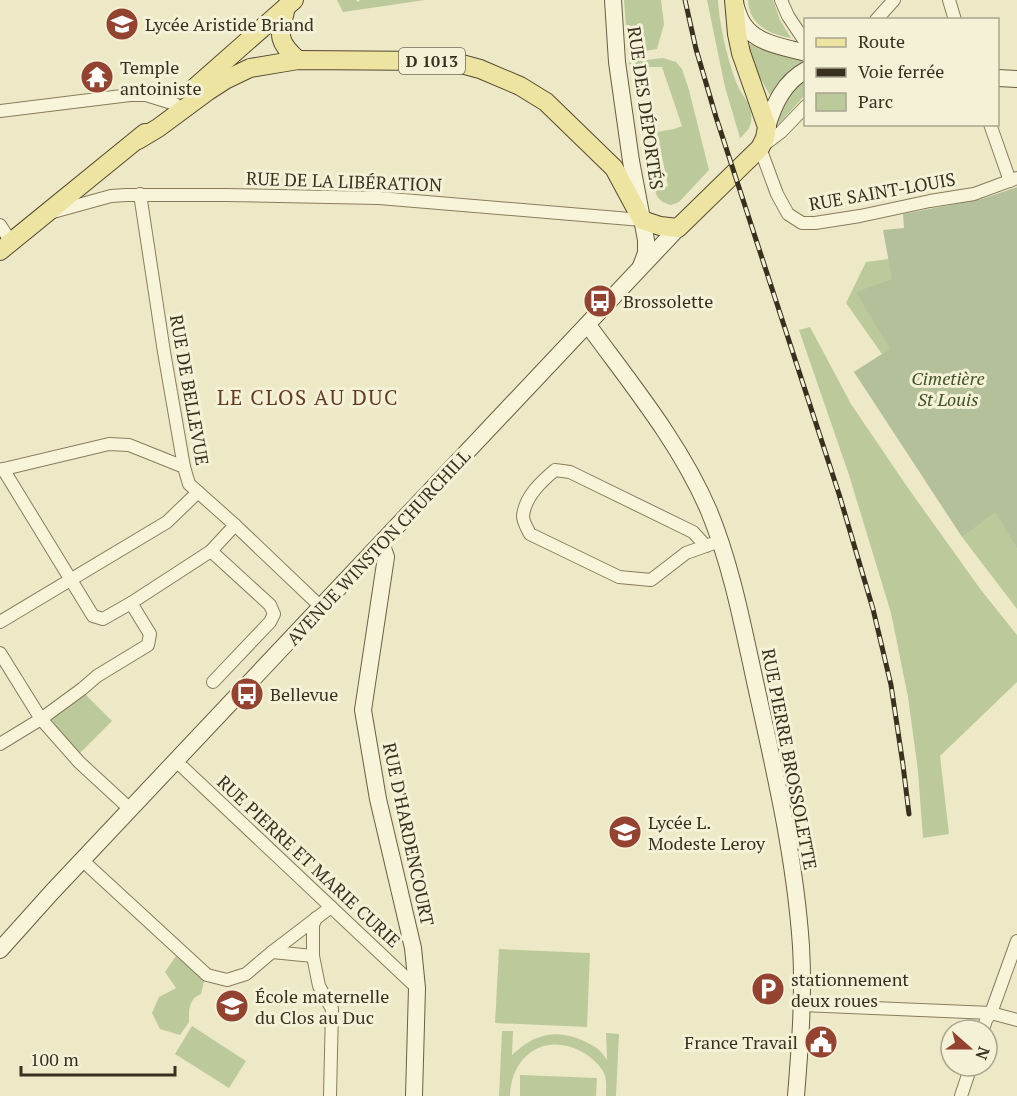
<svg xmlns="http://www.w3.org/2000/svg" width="1017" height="1096" viewBox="0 0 1017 1096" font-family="'PT Serif',serif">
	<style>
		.green { fill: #bcca9b }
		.cemetery { fill: #b4c09a }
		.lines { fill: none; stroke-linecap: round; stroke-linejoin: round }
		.street-casing { stroke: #887c5d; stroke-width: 14 }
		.secondary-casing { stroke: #6a5d40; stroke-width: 18 }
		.primary-casing { stroke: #564931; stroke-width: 20 }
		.street { stroke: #f8f4da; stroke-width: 12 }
		.secondary { stroke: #f8f4da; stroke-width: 16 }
		.primary { stroke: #ede4a1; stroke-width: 18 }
		.rail-casing { stroke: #393120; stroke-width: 5 }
		.rail { stroke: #f4f1d7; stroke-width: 3; stroke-dasharray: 9; stroke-linecap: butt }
		.labels { text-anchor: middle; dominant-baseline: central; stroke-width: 6; stroke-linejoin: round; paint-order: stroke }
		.shield { fill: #f4f1d7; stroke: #716b57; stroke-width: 1.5 }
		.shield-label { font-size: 16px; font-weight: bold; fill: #393120 }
		.poi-label { font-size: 18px; fill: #393120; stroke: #f4f1d7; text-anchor: start }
		.street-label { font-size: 18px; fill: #393120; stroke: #f4f1d7 }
		.park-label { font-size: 18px; font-style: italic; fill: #405428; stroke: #f4f1d7 }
		.quarter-label { font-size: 21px; letter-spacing: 1.5px; fill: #633c22; stroke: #f4f1d7 }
	</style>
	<rect width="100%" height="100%" fill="#ede9c7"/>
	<g class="green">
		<path d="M337,0H356L358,2L360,0H425L343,12Z"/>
		<path d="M624,0H661L664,24L657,49L628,54Z"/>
		<path d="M707,0H718C719,23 728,62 737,84C741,94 750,103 751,113C753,125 748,131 740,138L725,87Z"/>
		<path d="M748,0H773L780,20L791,38C769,34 749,25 748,0Z"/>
		<path d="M751,44L800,58L802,61L799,66L784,76L771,97L755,69L747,47Z"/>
		<path d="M663,58L676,62L682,69L689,90L709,170L679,202L671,205C663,203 656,199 655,189L668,186L657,132L674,129L682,126L662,67H630L629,62Z"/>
		<path d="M805,78V95L775,128L782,103Z"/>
		<path d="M888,255L995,511L1017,549V609L962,537L970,530L854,372L882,354L846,303L866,262L889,259Z"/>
		<path d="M810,327L851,404L908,488L981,590L1017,635V682L940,756L949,834L923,838L918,771L908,697L891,613L849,475L799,330Z"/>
		<path d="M85,694L112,721L79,754L61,735L51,718Z"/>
		<path d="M499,949L590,953L587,1027L495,1023Z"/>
		<path d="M176,956L205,978L201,994L194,998L191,1003L189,1010V1022L180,1035L160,1029L152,1013L159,997L176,988L165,972Z"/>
		<path d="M192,1026L246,1061L229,1088L175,1054Z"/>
		<path d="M502,1031H513L512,1055C520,1048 529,1040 540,1037C559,1030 582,1038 598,1049C602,1052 604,1056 607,1060L606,1033L619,1034L616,1096H606C606,1088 607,1080 604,1073C600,1065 592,1058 584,1053C547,1031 511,1054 510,1096H499Z"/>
		<path d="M520,1075L597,1078L596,1096H520Z"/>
	</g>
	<path class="cemetery" d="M1017,187V549L995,512L962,537L854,372L890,349L856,292L892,279L883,230L904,228L903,214L982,199Z"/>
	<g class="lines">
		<g class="street-casing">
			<g id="street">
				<path d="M781,0L788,16L806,43"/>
				<path d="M949,0L955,20"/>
				<path d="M876,20L894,0"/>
				<path d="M806,106L781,132L760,148L777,194L788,214L802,223H815L860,216L930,201L974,194L1017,178"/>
				<path d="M0,111L130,95H146L175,104"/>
				<path d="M990,124L1010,181"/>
				<path d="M140,194L164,352L184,467L189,484L235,525L321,607"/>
				<path d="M53,212L111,196L126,195H225L379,198L642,220"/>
				<path d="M0,225L11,242"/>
				<path d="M3,469L93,616L103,619L131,603"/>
				<path d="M0,470L109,444L129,445L184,467"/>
				<path d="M706,546L693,532L570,472L555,470C542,481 525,496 523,516C523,522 527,528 530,534L619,577L651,580L686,553L720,541"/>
				<path d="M211,551L270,605L274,614L270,622L213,682"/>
				<path d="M0,622L167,522L198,492"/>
				<path d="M0,653L41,719L79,762L130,809"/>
				<path d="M0,744L41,719L82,689L97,676L148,645L150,634L131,603L211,551L235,525"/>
				<path d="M176,761L417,988"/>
				<path d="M82,860L207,975L227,980L246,974L272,952L331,907"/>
				<path d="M316,918L313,925V956L319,986L332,1009L330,1096"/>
				<path d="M272,952L313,956"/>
				<path d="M802,1005L991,1013L1017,1020"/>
				<path d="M983,1030L986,1020L991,1013L1017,941"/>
				<path d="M961,1096L971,1066"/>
			</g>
		</g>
		<g class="secondary-casing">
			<g id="secondary">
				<path d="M613,0L617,62L631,161L646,240V253L641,266"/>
				<path d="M736,7C738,13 740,20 744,25C757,44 785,47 806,53"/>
				<path d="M998,78L1017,79"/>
				<path d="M767,127C774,104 784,82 806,70"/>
				<path d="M588,325C631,384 680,443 709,511C732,567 743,627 756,686C775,772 795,858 801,946C804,996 800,1046 796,1096"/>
				<path d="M381,543L386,557L363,710L378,799L413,948L417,988L414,1096"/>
				<path d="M0,950L52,892L678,228"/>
			</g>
		</g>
		<g class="primary-casing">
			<g id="primary">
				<path d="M286,7C280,34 275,40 298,60"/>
				<path d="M192,90L294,0"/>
				<path d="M138,140L158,128L208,91L225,80L250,68L298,60L435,61L458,63L480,69L520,86L546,102L614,168L642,220L660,226L678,228L760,148L765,138L767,127L741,53L737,34L734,0"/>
				<path d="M0,251L145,133"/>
			</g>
		</g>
		<use href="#street" class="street"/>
		<use href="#secondary" class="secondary"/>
		<use href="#primary" class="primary"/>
		<g class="rail-casing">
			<path id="rail" d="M685,0L696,49L716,117L839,494L873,609L891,685L903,765L909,814"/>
		</g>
		<use href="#rail" class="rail"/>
	</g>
	<defs>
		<g id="school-disc" transform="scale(1.725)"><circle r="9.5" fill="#944330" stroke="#f4f1d7"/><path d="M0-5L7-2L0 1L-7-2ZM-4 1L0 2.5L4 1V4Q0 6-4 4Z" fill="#fff"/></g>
		<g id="temple-disc" transform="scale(1.725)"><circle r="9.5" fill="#944330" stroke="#f4f1d7"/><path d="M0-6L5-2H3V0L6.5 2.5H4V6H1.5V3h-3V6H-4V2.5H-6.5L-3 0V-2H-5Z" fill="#fff"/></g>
		<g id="bus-disc" transform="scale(1.725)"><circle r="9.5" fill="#944330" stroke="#f4f1d7"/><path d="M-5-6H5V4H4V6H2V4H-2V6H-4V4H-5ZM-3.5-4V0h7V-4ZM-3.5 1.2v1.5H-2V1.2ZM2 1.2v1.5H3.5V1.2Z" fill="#fff"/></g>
		<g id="parking-disc" transform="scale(1.725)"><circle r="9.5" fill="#944330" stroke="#f4f1d7"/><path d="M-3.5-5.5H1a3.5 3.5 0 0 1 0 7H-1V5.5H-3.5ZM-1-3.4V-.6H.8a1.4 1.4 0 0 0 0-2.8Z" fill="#fff"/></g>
		<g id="civic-disc" transform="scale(1.725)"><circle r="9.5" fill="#944330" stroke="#f4f1d7"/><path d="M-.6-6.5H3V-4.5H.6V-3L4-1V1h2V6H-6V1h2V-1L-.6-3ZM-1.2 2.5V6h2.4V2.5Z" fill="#fff"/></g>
	</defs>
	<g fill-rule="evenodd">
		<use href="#school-disc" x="122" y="24"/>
		<use href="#temple-disc" x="97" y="77"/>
		<use href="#bus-disc" x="600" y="301"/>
		<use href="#bus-disc" x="247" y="694"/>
		<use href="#school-disc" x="625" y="832"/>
		<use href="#parking-disc" x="768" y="989"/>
		<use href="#school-disc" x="232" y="1006"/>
		<use href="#civic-disc" x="821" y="1042"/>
	</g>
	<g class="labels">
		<rect class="shield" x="399" y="48" width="66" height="26" rx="4.5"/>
		<g class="shield-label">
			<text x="432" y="61">D 1013</text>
		</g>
		<g class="poi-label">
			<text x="145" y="24">Lycée Aristide Briand</text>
			<text x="120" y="67">Temple<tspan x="120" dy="21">antoiniste</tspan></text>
			<text x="623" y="301">Brossolette</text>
			<text x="270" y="694">Bellevue</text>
			<text x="648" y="822">Lycée L.<tspan x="648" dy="21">Modeste Leroy</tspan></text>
			<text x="791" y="979">stationnement<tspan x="791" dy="21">deux roues</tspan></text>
			<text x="255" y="996">École maternelle<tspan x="255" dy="21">du Clos au Duc</tspan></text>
			<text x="798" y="1042" text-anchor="end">France Travail</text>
		</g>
		<g class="street-label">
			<text transform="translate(646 108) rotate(82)">RUE DES DÉPORTÉS</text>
			<text transform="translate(344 181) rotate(2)">RUE DE LA LIBÉRATION</text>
			<text transform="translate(882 191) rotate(-10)">RUE SAINT-LOUIS</text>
			<text transform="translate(190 390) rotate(80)">RUE DE BELLEVUE</text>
			<text transform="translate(378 547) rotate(-47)">AVENUE WINSTON CHURCHILL</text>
			<text transform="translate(790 759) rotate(79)">RUE PIERRE BROSSOLETTE</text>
			<text transform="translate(409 834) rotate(78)">RUE D'HARDENCOURT</text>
			<text transform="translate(309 861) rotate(43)">RUE PIERRE ET MARIE CURIE</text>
		</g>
		<g class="park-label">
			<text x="948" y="378">Cimetière<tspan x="948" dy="21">St Louis</tspan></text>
		</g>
		<g class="quarter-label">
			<text x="308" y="397">LE CLOS AU DUC</text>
		</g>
	</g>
	<rect x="804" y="18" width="195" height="108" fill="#f4f1d7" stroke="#a9a48e" stroke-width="1.5"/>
	<rect x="816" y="38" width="30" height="9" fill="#ede4a1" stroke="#a9a48e" stroke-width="1.5"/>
	<text x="858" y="48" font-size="18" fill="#393120">Route</text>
	<rect x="816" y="68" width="30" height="9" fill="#393120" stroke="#a9a48e" stroke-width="1.5"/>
	<text x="858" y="78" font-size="18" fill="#393120">Voie ferrée</text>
	<rect x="816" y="93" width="30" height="18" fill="#bcca9b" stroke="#a9a48e" stroke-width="1.5"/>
	<text x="858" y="108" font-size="18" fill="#393120">Parc</text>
	<g transform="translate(969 1048) rotate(111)"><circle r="28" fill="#f4f1d7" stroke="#a9a48e" stroke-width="1.5"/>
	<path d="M0-4.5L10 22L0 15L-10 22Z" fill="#944330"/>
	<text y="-9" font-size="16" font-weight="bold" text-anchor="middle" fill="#393120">N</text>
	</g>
	<path d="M21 1066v9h154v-9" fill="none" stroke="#393120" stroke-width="3"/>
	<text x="30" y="1066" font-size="18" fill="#393120" stroke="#f4f1d7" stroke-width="4.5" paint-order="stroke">100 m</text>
</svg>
